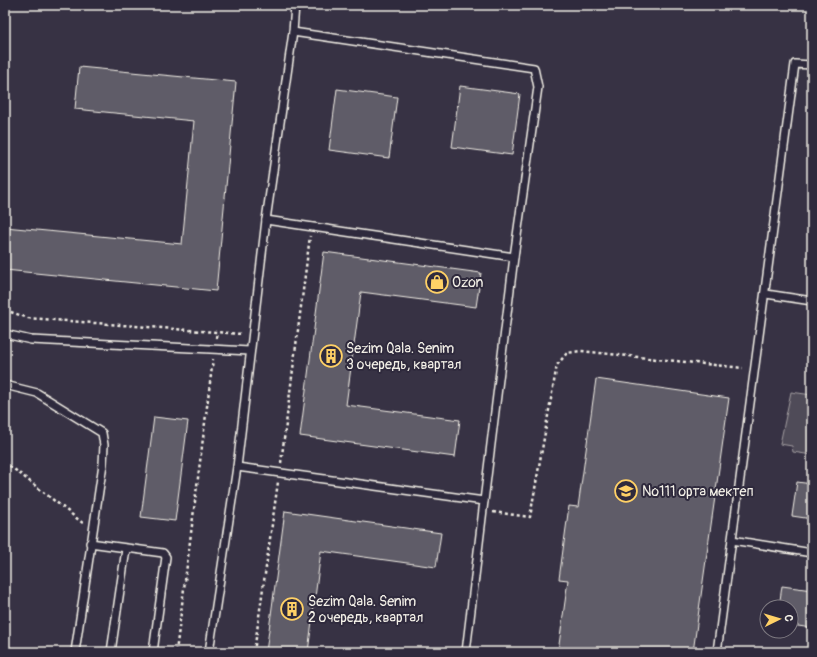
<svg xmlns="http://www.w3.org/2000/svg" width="817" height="657" viewBox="0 0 817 657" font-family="Pangolin,sans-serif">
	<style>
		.green { fill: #504b59; stroke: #a29ea0 }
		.building { fill: #5f5c67; stroke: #f4f1e8 }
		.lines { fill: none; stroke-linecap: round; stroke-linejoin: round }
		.service-casing { stroke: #f4f1e8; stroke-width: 10 }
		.path { stroke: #f4f1e8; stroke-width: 2.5; stroke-dasharray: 3 3; stroke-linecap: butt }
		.service { stroke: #2f2a3d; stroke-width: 7 }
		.labels { text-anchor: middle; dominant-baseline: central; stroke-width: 4; stroke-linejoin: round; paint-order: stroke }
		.poi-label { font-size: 14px; fill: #f4f1e8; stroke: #2f2a3d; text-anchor: start }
	</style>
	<rect width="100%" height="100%" fill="#373244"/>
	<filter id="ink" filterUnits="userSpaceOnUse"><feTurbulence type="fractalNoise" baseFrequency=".025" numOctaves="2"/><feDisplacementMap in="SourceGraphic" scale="8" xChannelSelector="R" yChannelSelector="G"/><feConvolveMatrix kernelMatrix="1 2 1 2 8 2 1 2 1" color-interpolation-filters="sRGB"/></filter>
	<g filter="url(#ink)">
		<path class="green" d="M791,392L812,395V455L793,452L792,446L780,444Z"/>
		<g class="building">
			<path d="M79,67L236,82L216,291L5,270V227L182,244L194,121L75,109Z"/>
			<path d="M460,86L520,94L512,155L452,147Z"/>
			<path d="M337,89L397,97L389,158L329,150Z"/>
			<path d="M324,252L481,273L476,307L361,292L346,405L460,420L455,457L300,436Z"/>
			<path d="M596,379L729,398L693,652H558L568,580L559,579L569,506L578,507Z"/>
			<path d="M154,417L188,421L175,521L141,517Z"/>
			<path d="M797,482L812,484V519L792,516Z"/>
			<path d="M285,511L441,533L436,567L321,551L308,652H266Z"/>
			<path d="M782,586L812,590V628L791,625V607H779Z"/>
		</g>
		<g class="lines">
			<g class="service-casing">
				<g id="service">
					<path d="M293,32L534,68L538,87L514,257"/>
					<path d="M266,220L514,257L484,501"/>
					<path d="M766,294L812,301"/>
					<path d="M5,334L31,340L250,351"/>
					<path d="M5,385L37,393L102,433L104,445L103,464L75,652"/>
					<path d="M237,467L484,501L466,652"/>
					<path d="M732,540L812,553"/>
					<path d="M90,543L163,553L166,557L153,652"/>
					<path d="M111,652L126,549"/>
					<path d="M209,652L237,467L266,220L293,32L295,5"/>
					<path d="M717,652L795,64L812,65"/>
				</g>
			</g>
			<g class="path">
				<path d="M5,310L28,318L242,334"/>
				<path d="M216,338L217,332"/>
				<path d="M5,462L84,524"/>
				<path d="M281,463L310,236"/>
				<path d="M493,512L530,517L557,365L567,353L581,351L743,368"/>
				<path d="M176,652L213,359"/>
				<path d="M254,652L278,482"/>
			</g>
			<use href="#service" class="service"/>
		</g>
	</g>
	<defs>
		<g id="shop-ring" transform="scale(1.15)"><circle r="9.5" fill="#2f2a3d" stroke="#ffd166" stroke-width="1.5"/><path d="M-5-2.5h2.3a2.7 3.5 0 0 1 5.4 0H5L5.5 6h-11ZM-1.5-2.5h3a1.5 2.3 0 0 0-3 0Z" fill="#ffd166"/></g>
		<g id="building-ring" transform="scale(1.15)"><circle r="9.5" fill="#2f2a3d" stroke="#ffd166" stroke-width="1.5"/><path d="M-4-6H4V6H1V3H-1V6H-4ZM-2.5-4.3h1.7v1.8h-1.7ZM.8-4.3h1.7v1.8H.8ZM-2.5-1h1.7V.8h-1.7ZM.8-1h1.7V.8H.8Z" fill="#ffd166"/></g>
		<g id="school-ring" transform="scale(1.15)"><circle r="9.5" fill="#2f2a3d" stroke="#ffd166" stroke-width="1.5"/><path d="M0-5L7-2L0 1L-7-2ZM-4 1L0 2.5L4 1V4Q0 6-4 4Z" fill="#ffd166"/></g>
	</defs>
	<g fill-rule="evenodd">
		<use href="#shop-ring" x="437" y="282"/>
		<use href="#building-ring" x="331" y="356"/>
		<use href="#school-ring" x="626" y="491"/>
		<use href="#building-ring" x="292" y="609"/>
	</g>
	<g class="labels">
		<g class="poi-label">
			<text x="452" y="282">Ozon</text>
			<text x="346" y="348">Sezim Qala. Senim<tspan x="346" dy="16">3 очередь, квартал</tspan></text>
			<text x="642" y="491">№111 орта мектеп</text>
			<text x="308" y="601">Sezim Qala. Senim<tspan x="308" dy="16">2 очередь, квартал</tspan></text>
		</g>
	</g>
	<rect width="817" height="657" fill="none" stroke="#2f2a3d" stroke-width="20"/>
	<rect x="10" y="10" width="797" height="637" fill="none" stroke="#f4f1e8" stroke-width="1.5" filter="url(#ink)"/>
	<g transform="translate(779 619) rotate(85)"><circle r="19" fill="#2f2a3d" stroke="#7e7a81"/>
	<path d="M0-3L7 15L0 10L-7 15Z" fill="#ffd166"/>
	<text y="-6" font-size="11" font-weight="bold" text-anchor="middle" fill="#f4f1e8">С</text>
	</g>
</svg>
